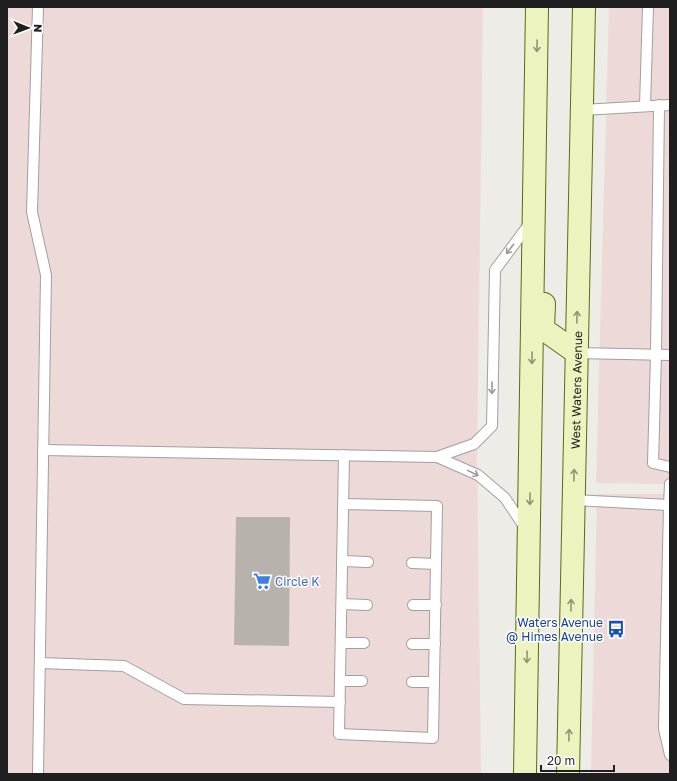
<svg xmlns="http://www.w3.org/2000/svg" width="677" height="781" viewBox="0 0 677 781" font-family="'Golos Text',sans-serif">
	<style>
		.commercial { fill: #edd9d7 }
		.building { fill: #b7b2ac }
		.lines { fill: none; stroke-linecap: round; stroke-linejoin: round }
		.lane-casing { stroke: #a0a0a0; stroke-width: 12 }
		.secondary-casing { stroke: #5c6b10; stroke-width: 24 }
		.lane { stroke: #fff; stroke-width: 10 }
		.secondary { stroke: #edf3bf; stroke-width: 22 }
		.oneway { stroke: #909477 }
		.oneway2 { stroke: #9a9a9a }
		.labels { text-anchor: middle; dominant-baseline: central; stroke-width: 3; stroke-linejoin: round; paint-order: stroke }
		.street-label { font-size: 12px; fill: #1f1f1f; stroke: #fff }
		.shop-label { font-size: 12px; fill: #366cbe; stroke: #fff; text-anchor: start }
		.transit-label { font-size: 12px; fill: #164399; stroke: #fff; text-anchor: end }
	</style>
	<rect width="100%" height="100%" fill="#eeece6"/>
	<g class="commercial">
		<path d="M7,7H483L477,452L481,774H7Z"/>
		<path d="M609,7H670V484L596,483Z"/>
		<path d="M597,494H670V774H591Z"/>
	</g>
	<path class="building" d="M236,517H290L289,646L234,645Z"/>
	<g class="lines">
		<g class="lane-casing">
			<g id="lane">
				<path d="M38,7L32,212L46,275L38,774"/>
				<path d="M659,105L656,355L653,463L670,467"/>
				<path d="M645,106L648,7"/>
				<path d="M582,110L670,105"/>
				<path d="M577,353L670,355"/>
				<path d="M43,450L437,457L474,444L492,426L495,270L530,223"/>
				<path d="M437,457L478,475L505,498L525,528"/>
				<path d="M574,500L669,505L664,729L670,755"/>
				<path d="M343,504L437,506L433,738L339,734L344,455"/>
				<path d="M669,505L670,484"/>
				<path d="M342,561L368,562"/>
				<path d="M412,563L436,564"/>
				<path d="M342,604L367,605"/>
				<path d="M413,605H436"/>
				<path d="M341,643H364"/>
				<path d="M412,644H435"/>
				<path d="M40,663L124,666L184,699L340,702"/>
				<path d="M340,681H362"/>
				<path d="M412,682H434"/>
			</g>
		</g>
		<g class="secondary-casing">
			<g id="secondary">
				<path d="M544,304L543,329L577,353"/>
				<path d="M525,774L537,7"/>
				<path id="s1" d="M568,774L584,7"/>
			</g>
		</g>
		<use href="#lane" class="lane"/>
		<use href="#secondary" class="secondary"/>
	</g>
	<defs><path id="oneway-shaft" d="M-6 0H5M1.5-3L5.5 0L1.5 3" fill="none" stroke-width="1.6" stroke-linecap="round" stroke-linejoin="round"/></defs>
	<g class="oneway">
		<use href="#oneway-shaft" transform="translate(537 46) rotate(91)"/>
		<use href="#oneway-shaft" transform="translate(577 317) rotate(-89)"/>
		<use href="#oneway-shaft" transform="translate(532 358) rotate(91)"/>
		<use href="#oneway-shaft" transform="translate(574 475) rotate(-89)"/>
		<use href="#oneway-shaft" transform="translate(530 499) rotate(91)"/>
		<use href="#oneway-shaft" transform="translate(571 605) rotate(-89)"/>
		<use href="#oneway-shaft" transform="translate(527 657) rotate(91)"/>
		<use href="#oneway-shaft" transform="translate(569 735) rotate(-89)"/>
	</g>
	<g class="oneway2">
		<use href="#oneway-shaft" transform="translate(510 249) rotate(127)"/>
		<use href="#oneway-shaft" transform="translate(492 388) rotate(91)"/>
		<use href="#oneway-shaft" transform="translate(473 473) rotate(26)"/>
	</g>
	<defs>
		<g id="supermarket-bare" transform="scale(1.38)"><path d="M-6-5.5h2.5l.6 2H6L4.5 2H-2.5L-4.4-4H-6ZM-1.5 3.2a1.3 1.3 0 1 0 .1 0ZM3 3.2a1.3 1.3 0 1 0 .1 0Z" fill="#3f7fe0" stroke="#fff" stroke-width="2.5" paint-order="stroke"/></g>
		<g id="bus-bare" transform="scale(1.38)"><path d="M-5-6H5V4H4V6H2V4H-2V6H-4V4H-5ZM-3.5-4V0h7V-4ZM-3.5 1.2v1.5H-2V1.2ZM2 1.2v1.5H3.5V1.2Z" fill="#1a4fb4" stroke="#fff" stroke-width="2.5" paint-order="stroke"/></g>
	</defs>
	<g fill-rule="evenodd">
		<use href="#supermarket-bare" x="262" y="581"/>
		<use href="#bus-bare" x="616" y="629"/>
	</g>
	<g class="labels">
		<g class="street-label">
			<text stroke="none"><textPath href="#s1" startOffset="384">West Waters Avenue</textPath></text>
		</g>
		<g class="shop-label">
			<text x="275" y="581">Circle K</text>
		</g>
		<g class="transit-label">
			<text x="603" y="622">Waters Avenue<tspan x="603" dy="14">@ Himes Avenue</tspan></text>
		</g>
	</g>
	<rect width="677" height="781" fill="none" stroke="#1f1f1f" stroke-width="16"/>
	<g transform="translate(28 28) rotate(91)" stroke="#ffffff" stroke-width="3" paint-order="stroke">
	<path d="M0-3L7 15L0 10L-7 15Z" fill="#1f1f1f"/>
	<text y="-6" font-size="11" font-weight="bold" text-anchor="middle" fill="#1f1f1f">N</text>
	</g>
	<path d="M541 765v6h73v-6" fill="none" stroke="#1f1f1f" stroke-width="2"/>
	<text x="547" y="765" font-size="12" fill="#1f1f1f" stroke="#ffffff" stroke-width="3" paint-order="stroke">20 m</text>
</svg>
